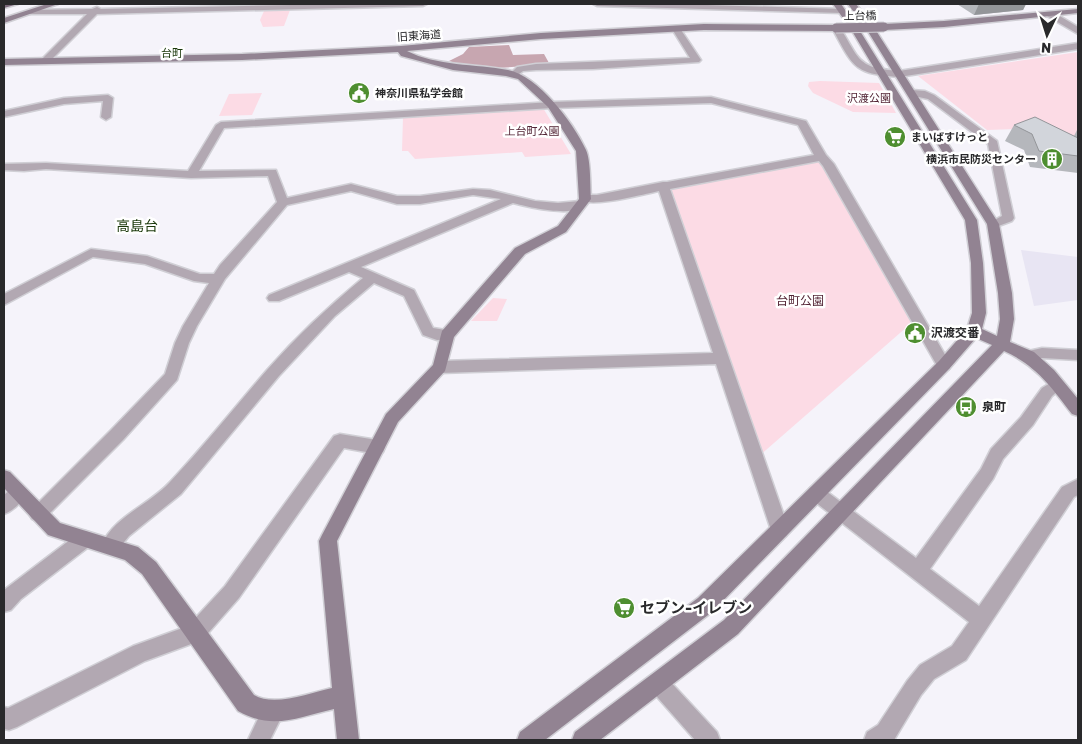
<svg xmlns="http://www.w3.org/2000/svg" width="1082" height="744" viewBox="0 0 1082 744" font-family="Rubik,'Noto Sans JP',sans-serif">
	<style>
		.built { fill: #e8e5f3 }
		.green { fill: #fcdbe5 }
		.forest { fill: #c7a6b0 }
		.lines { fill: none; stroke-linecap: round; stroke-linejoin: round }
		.street-casing { stroke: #d0cfd5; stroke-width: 3 }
		.secondary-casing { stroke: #d0cfd5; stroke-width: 3 }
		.primary-casing { stroke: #d0cfd5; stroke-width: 3 }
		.street { fill: #b2a8b2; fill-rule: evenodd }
		.secondary { fill: #928392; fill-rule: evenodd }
		.primary { fill: #7b697b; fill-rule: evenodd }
		.secondary-bridge-casing { stroke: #d0cfd5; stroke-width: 11; stroke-linecap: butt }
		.secondary-bridge { stroke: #928392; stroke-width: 9 }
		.wall { fill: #b5b7bc }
		.shaded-wall { fill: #939599 }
		.building { fill: #d2d5db; stroke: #939599 }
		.labels { text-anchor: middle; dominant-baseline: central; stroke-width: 5; stroke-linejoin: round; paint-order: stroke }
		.far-street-label { font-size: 11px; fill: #29292b; stroke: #fff }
		.far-neighbourhood-label { font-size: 11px; fill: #1a380a; stroke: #fff }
		.far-poi-label { font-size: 11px; font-weight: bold; fill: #29292b; stroke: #fff; text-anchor: start }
		.far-park-label { font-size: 11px; fill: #522435; stroke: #fff }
		.park-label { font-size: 12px; fill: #522435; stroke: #fff }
		.poi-label { font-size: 12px; font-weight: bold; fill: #29292b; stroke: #fff; text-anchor: start }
		.neighbourhood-label { font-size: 14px; fill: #1a380a; stroke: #fff }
		.near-poi-label { font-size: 15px; font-weight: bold; fill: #29292b; stroke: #fff; text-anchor: start }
	</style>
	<rect width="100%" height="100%" fill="#f5f3fa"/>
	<path class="built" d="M1021,250L1078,257V300L1034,306Z"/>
	<g class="green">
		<path d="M290,10L284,26L263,27L260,20L264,11Z"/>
		<path d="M1078,52V137L1017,129L987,130L918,76Z"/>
		<path d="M820,81L879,83L896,113L853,112L813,93L808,86L809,82Z"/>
		<path d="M262,93L252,115L219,116L229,94Z"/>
		<path d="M543,108L571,154L525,157L522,152L415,159L408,151H402L403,117Z"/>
		<path d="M815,161L824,164L916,319L758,457L667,190Z"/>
		<path d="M493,298L507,299L497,321H471Z"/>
	</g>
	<path class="forest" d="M509,45L513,55L544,54L549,63C517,67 481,72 449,61L463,54L469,47Z"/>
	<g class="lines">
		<g class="street-casing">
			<g id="street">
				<path d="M339,4H427L423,6L97,14L48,63H42V59L87,14H30L26,12L30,10L92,9L97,7L101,9Z"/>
				<path d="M593,4H674L842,9L846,11L842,13L597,6Z"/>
				<path d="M1047,12H1053L1078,27V34L1047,16Z"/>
				<path d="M836,25L839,26C860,59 856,68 899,71L1078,43V49L899,77C853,74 853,66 832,28Z"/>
				<path d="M676,26L679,27L701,60L699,62L593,69L536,70L523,71L515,77L510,74L517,67L536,64L690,58L672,29Z"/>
				<path d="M912,90L925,91L934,95L997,141L1014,218L1012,221L993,228L987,224L1002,216L988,144L928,99L909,95L907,93Z"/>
				<path d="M108,95L113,98L111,117L106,120L101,117L103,101L64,104L4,117V111L64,98Z"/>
				<path d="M711,97L806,121L826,155L834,164L951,365L949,369L944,370L939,369L823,166L819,161L670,189L789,530L786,536L780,538L774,536L771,530L716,364L440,373L435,371L433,367L435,363L440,361L713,353L659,191C644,194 589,209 579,199L585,195H597L663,182H667L814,155L798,125L711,103L552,108L224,128L199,171L276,170L287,198L351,184L397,196H420L473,189L490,190L535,201L558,203L580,201L586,205C574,218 528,207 513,203L361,267L414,290L433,328L452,331L454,335L452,339L437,340L423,335L404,296L374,283L335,316L279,376L181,494L129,536L116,552L110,554L104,552L101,546C114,516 149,505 170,482C204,446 235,407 267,370C297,336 329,306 363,278L349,272L279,301H269L267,298L269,295L501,199L473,195L420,204H397L351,191L287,205L225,279L197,326L189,343L177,380L123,440L44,519L38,522L32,519L29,514L32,509L111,430L165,374L175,343L183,326L209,283L194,281L145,264L93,257L4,305V294L91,249L147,256L200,274H214L220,265L277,202L268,176L191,178L46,169L24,171L4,170V164L46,163L188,171L216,125L221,122L552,102Z"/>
				<path d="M1042,348L1078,350V360L1042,358L1029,361L1024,360L1022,356L1024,352Z"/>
				<path d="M1057,379L1062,381L1065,385L1052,396L1033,425L1003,459L993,479L930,569L979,606L1062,487L1078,479V495L1074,497L966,660L934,679L921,695L894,740H864L867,732L878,725L907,681L920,665L952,646L969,622L810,498L807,493L810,488L816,486L822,488L916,558L981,469L991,449L1021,417L1042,388Z"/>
				<path d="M340,434L377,440L383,442L385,447L383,452L377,454L344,448L239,598L202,640L145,661L17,727L9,730L4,729V707L8,708L133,646L188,626L225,586L334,436Z"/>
				<path d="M18,486L24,488L27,493C22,502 13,511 4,514V495L12,488Z"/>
				<path d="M85,531L91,533L94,539L91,545L21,599L11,610L4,612V590L79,533Z"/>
				<path d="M658,673L665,676L717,732L720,740H695L651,690L648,683L651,676Z"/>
				<path d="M273,701L281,704L284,712L270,740H248L265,704Z"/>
			</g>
		</g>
		<g class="secondary-casing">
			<g id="secondary">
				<path d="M47,4H58L4,23V18Z"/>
				<path d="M833,4H841L860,31L977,220L983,263L986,313L982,329L997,336L1000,319L998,293L987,224L867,30L848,4H856L875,29L999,224L1012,293L1014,319L1010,342L1034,352L1054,370L1078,399V416L1072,414C1051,387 1037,366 1004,351L738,634L600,740H572L575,732L724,620L992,345L976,338L949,369L712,612L545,740H517L520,732L698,598L939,361L967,329L972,313L971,263L965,220L852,31Z"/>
				<path d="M1078,9V13L944,27L884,30L880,27L884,24L944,21Z"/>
				<path d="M704,24L836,25L840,28L836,31L704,30L541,39L407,51C436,66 476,64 508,70C538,76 573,122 586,150C591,161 590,186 591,199L566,232L525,254L454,337L445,371L398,422L337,541L359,740H337L334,709C298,717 273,731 238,711L142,574L125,560L48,535L4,488V470L10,472L60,523L138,547L156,562L254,695C274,707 310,693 332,688L319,541L322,535L386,414L433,365L442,331L515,248L558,226L579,199L576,151L548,107L518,79L506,76L453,70L401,56L398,52L242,60L4,65V59L242,54L401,46L541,33Z"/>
			</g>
		</g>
		<g class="primary-casing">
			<path id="primary" d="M4,4H18L4,8Z"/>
		</g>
		<use href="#street" class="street"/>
		<use href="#secondary" class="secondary"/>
		<use href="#primary" class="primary"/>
		<g class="secondary-bridge-casing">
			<path id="secondary-bridge" d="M836,28L884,27"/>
		</g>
		<use href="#secondary-bridge" class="secondary-bridge"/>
	</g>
	<g class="wall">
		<path d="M957,4H1026L1023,10L974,15Z"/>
		<path d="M1014,125L1074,136L1078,128V173L1030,167L1024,150L1005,141Z"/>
	</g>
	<path class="shaded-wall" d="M979,4H1026L1023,10L974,15Z"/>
	<path class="building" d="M1035,117L1078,138V156L1039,151L1032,134L1014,125Z"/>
	<defs>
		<g id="civic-disc" transform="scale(1.125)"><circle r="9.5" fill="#4e8e30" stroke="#fff"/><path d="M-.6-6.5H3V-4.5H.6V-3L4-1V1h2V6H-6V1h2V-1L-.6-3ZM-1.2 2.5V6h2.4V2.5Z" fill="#fff"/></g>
		<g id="supermarket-disc" transform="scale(1.125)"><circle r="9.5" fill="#4e8e30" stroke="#fff"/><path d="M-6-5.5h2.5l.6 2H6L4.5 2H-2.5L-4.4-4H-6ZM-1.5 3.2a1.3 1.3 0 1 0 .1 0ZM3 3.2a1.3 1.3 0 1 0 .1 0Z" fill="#fff"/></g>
		<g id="building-disc" transform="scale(1.125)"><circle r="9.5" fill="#4e8e30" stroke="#fff"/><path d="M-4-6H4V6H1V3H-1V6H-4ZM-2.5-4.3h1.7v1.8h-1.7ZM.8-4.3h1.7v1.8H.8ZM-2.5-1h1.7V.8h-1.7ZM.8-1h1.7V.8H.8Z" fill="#fff"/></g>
		<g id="bus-disc" transform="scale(1.125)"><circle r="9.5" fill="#4e8e30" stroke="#fff"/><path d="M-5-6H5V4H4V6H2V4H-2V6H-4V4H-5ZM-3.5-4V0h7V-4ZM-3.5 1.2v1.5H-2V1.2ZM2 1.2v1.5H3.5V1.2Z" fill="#fff"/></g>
	</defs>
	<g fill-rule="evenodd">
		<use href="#civic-disc" x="359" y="93"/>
		<use href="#supermarket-disc" x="895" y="137"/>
		<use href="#building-disc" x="1052" y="159"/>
		<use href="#civic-disc" x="915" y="333"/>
		<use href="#bus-disc" x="966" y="407"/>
		<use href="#supermarket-disc" x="624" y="608"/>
	</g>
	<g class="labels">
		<g class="far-street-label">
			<text transform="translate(860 16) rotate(-1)">上台橋</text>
			<text transform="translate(419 36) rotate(-4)">旧東海道</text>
		</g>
		<g class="far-neighbourhood-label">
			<text x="172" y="53">台町</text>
		</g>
		<g class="far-poi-label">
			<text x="375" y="93">神奈川県私学会館</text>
			<text x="911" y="137">まいばすけっと</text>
			<text x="1036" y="159" text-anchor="end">横浜市民防災センター</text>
		</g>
		<g class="far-park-label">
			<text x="869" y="98">沢渡公園</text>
			<text x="532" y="131">上台町公園</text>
		</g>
		<g class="park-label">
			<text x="800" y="301">台町公園</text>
		</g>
		<g class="poi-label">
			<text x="931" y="333">沢渡交番</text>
			<text x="982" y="407">泉町</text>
		</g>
		<g class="neighbourhood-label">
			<text x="137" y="226">高島台</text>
		</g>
		<g class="near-poi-label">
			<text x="640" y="608">セブン-イレブン</text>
		</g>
	</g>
	<rect width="1082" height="744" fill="none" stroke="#29292b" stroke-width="10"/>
	<g transform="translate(1047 35) rotate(184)" stroke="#ffffff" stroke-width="4" paint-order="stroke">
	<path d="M0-4L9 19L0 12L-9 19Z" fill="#29292b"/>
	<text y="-8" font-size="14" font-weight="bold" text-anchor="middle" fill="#29292b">N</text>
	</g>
</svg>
